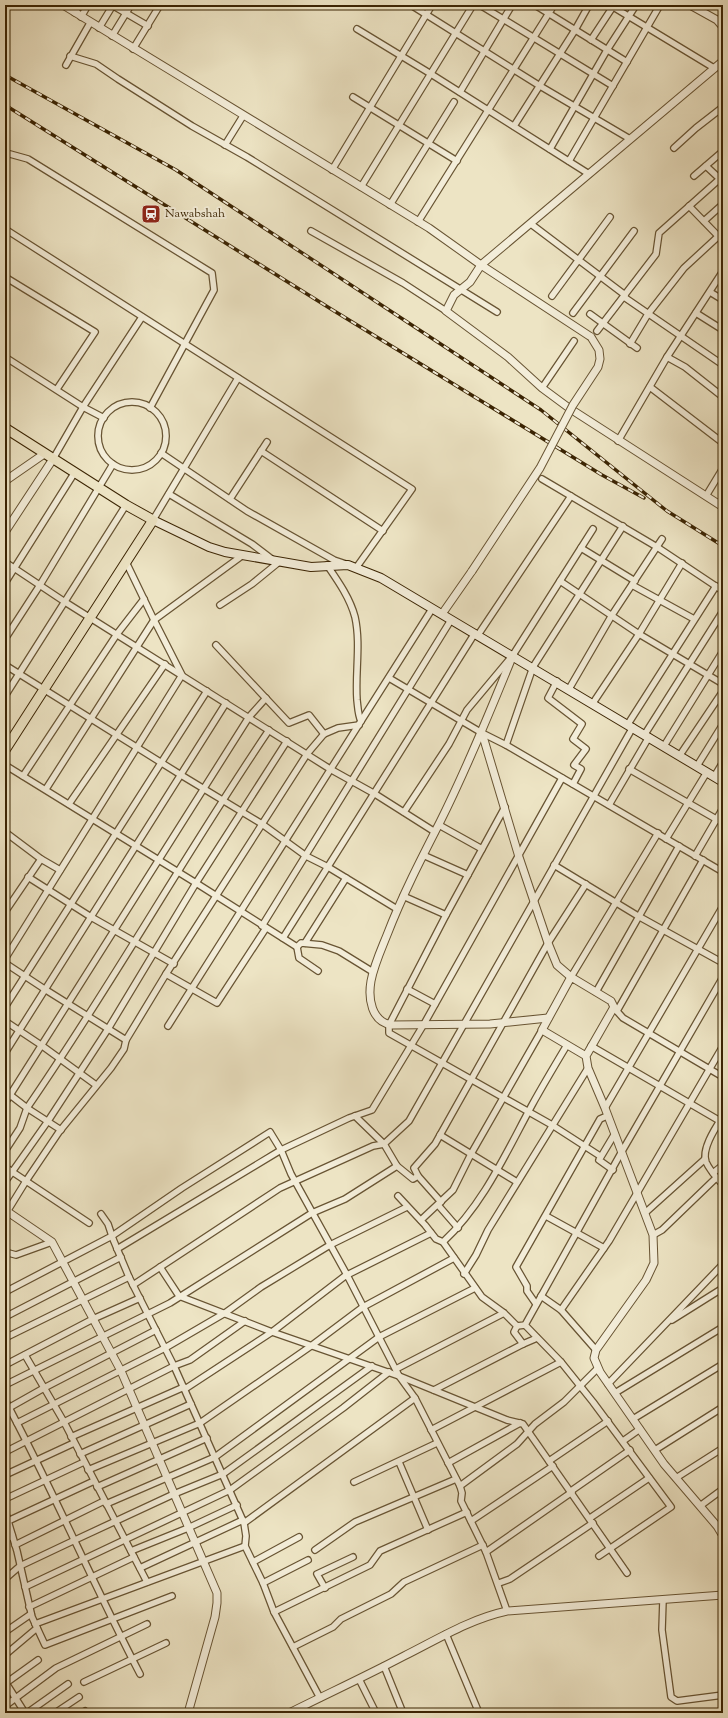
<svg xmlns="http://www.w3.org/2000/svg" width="728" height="1718" viewBox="0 0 728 1718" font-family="'Sorts Mill Goudy',serif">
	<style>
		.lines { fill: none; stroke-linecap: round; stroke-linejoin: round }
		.minor-casing { stroke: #685433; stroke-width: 8 }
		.tertiary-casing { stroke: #685433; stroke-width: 9 }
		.secondary-casing { stroke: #3b2403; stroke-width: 10 }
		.primary-casing { stroke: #3b2403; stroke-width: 11 }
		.minor { stroke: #f3edd9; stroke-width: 5.5 }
		.tertiary { stroke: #f3edd9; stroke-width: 7 }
		.secondary { stroke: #f3edd9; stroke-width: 8 }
		.primary { stroke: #ede4c4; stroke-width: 9 }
		.rail-casing { stroke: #3b2403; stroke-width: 3.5 }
		.rail { stroke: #f3edd9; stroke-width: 2; stroke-dasharray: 6; stroke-linecap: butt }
		.tertiary-bridge-casing { stroke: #685433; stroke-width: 9; stroke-linecap: butt }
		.tertiary-bridge { stroke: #f3edd9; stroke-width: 7 }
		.labels { text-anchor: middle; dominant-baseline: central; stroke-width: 4; stroke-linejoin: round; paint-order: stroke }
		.poi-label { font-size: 12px; fill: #3b2403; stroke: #f3edd9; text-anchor: start }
	</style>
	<rect width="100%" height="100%" fill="#ede4c4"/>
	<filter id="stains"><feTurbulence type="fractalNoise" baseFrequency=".005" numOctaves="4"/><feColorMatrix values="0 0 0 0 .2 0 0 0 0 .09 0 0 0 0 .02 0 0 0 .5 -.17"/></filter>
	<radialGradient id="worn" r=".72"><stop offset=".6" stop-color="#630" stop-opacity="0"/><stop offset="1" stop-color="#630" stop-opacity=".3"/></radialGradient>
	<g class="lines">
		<g class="minor-casing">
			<g id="minor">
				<path d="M112,5L148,26"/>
				<path d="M411,5L540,86L630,139"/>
				<path d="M480,5L613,86"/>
				<path d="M535,5L627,62"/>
				<path d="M610,5L714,68"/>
				<path d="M699,10L705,5"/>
				<path d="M75,13L79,5"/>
				<path d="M81,17L88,5"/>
				<path d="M99,28L113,5"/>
				<path d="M357,29L431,74L589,174"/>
				<path d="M112,36L131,5"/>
				<path d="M591,40L614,5"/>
				<path d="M133,49L160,5"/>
				<path d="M70,56L96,64L118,79L192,126L247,157L497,312"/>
				<path d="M66,65L90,23"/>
				<path d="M460,92L512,5"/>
				<path d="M353,97L457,161"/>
				<path d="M514,126L575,30L589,5"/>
				<path d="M225,145L243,116"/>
				<path d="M674,148L696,128L723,107"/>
				<path d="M550,149L607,50L636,5"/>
				<path d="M5,156L10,154L28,159L212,273L214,290L150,408"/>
				<path d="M569,161L660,5"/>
				<path d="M706,166L720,179"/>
				<path d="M332,170L432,5"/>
				<path d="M694,176L723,151"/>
				<path d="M361,187L473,5"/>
				<path d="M390,205L454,102"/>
				<path d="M689,206L723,241"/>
				<path d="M704,221L723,204"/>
				<path d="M418,222L554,5"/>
				<path d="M531,224L625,295"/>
				<path d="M5,229L412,489L356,568"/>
				<path d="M311,231L403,283L446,311"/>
				<path d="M5,277L95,332L57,389"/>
				<path d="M710,292L723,300"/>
				<path d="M552,296L610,217"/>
				<path d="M624,297L723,365"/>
				<path d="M573,313L634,231"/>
				<path d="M696,313L723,330"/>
				<path d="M590,314L637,348"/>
				<path d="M597,331L656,254L659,233L723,176"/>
				<path d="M630,344L648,314L684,268L723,232"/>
				<path d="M5,357L83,407L104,418"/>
				<path d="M667,357L685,367L723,397"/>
				<path d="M650,387L723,443"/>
				<path d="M542,388L574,341"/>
				<circle cx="132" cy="436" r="34"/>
				<path d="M618,441L667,357L723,271"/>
				<path d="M261,451L383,531"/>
				<path d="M161,453L247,511L334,560L346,564"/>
				<path d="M53,459L83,407L142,317"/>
				<path d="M542,479L657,547L723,591"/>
				<path d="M169,494L252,544L273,560"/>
				<path d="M706,496L723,468"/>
				<path d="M230,499L267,442"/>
				<path d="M153,520L238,378"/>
				<path d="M581,548L635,581"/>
				<path d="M5,562L65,602L330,769L375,794L435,832"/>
				<path d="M327,565C338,581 350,598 355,617C361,644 355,673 357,700C358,708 358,715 361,721"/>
				<path d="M560,581L639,634L723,684"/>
				<path d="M5,583L75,472"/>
				<path d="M632,585L694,619"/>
				<path d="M220,605L252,584L279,562"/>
				<path d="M478,635L571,496"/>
				<path d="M5,639L40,585L113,464"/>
				<path d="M216,645L289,723L309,715L324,734"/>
				<path d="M5,653V661"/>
				<path d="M5,665L181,775L262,824L306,856L328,867L397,909"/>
				<path d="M389,678L482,733L506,745L723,872"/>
				<path d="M557,681L548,698L582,724L573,739L586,749L574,765L581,769L573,784"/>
				<path d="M569,689L612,615L662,539"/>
				<path d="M5,696L126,505"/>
				<path d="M593,703L639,634L682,563"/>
				<path d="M628,724L716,586"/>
				<path d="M645,734L723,611"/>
				<path d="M506,745L533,667L623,526"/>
				<path d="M664,746L723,651"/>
				<path d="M680,755L723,691"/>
				<path d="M5,765L196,883L297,947L301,943L322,945L339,951L373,972"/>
				<path d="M697,766L723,724"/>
				<path d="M629,769L723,823"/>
				<path d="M23,776L117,634L144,599"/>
				<path d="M714,777L723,762"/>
				<path d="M46,789L154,620L243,555"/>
				<path d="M69,804L165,664"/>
				<path d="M609,805L649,737"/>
				<path d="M505,807L446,915L389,1025V1033L552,1125L600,1156"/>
				<path d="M404,812L449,744L467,710L513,655L593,529"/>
				<path d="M439,825L482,849"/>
				<path d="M5,832L41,859L60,870"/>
				<path d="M666,839L707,772"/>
				<path d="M423,855L468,875"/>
				<path d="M695,856L723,808"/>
				<path d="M554,865L638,916L723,963"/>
				<path d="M28,877L91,917L174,964"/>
				<path d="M403,896L446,915"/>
				<path d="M5,912L41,859"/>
				<path d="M262,926L451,620"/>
				<path d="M283,938L475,633"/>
				<path d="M305,943L346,878"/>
				<path d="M297,947L299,958L318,971"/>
				<path d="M5,959L182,675L154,620L126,562"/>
				<path d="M5,963L46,990L126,1040L166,974L307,754L324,734L338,728L359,725"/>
				<path d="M166,974L217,1003L266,928"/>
				<path d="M571,977L658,833"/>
				<path d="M407,989L435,1004"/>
				<path d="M596,992L679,846"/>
				<path d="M5,1007L207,691"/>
				<path d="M615,1009L623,1018L723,1077"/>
				<path d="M617,1011L703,860"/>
				<path d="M5,1021L41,1045L96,1085"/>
				<path d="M168,1026L432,609"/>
				<path d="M591,1046L720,1121"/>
				<path d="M5,1053L226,703"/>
				<path d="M5,1091L27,1108C112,985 185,854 269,730"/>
				<path d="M5,1103L249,717L266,698"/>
				<path d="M605,1108L723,906"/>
				<path d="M355,1116L384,1144L397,1166L413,1179L418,1176L441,1202"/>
				<path d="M723,1116C716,1127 701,1149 706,1162C710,1171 717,1178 723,1185"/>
				<path d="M440,1135L517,1182"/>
				<path d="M5,1151L20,1128L27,1108L61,1130"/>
				<path d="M5,1167L89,1223"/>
				<path d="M613,1170L599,1160L614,1135"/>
				<path d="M713,1173L723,1165"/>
				<path d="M418,1176L414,1168L435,1144L548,943L586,884"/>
				<path d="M5,1182L48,1121L108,1029L196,883L287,741"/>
				<path d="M398,1196L425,1225L436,1239L443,1242L482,1297L504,1313L517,1326L514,1332L523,1344"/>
				<path d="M438,1205L458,1228"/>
				<path d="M645,1213L705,1159"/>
				<path d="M101,1214L108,1224L113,1239L129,1277L174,1366L244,1523L246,1536L245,1546L263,1583L274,1612L320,1698"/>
				<path d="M5,1215L26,1181L59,1132L111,1068L124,1049L126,1040"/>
				<path d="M546,1216L604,1248"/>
				<path d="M421,1220L453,1190L471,1154L542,1030"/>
				<path d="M653,1235L662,1230L716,1178"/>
				<path d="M443,1242C483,1205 506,1153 532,1105C543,1085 555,1065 567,1045"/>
				<path d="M117,1249L281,1150L349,1118L372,1110L424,1024L562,778"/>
				<path d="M5,1252L16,1255L52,1242"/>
				<path d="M160,1267L179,1296L272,1332L399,1376L507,1420L523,1424L627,1573"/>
				<path d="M464,1274L476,1255L488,1230L588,1068"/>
				<path d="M133,1285L280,1188L373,1146L384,1144L409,1121L633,727"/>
				<path d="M5,1292L112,1236L182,1188L270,1132L281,1150L291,1174L347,1275L399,1376L415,1398L460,1486L462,1493L461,1501L486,1552L507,1611"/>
				<path d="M541,1296L561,1310L596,1350"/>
				<path d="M536,1304L527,1291V1286L516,1267L600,1119L607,1116"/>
				<path d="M561,1310L609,1241L723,1046"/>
				<path d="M5,1317L121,1257"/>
				<path d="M672,1320L723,1288"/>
				<path d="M525,1325L561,1362L593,1402L671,1507L599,1556"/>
				<path d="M517,1326L525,1325L621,1153L723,977"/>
				<path d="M5,1338L129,1277"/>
				<path d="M25,1355L64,1422L147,1582"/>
				<path d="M5,1365L93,1319L140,1298"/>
				<path d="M396,1369L504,1313"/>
				<path d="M608,1384L723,1264"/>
				<path d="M5,1385L170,1303L312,1213L345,1199L397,1166"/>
				<path d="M185,1389L272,1332L345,1276L431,1233"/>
				<path d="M434,1390L523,1344L537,1338"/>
				<path d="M615,1393L723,1327"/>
				<path d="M5,1400C53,1490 93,1584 140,1674"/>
				<path d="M5,1410L44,1388L156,1330"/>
				<path d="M633,1419L723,1364"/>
				<path d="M17,1423L165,1348L225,1313L261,1287L330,1245L407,1207"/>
				<path d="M431,1430L561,1362"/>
				<path d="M71,1437L184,1387"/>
				<path d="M623,1441L640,1429"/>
				<path d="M655,1450L723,1407"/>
				<path d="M5,1452L174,1366L190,1360L245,1321"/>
				<path d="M80,1454L191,1404"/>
				<path d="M549,1461L608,1421"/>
				<path d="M399,1462L428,1530"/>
				<path d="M448,1463L520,1423"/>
				<path d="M88,1470L200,1423L311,1346L363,1307L454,1258"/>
				<path d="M5,1475L74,1443"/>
				<path d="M676,1478L723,1448"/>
				<path d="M354,1482L437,1443"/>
				<path d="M460,1486L517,1444L535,1424L564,1402L598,1368"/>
				<path d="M97,1487L207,1438"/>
				<path d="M571,1491L630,1450"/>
				<path d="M5,1499L84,1462"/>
				<path d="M106,1504L215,1457L379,1337L475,1288"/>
				<path d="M700,1506L723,1489"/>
				<path d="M5,1511L17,1551L32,1617L45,1645L172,1596"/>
				<path d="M590,1518L649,1478"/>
				<path d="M8,1521L94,1481"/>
				<path d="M471,1521L553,1466"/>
				<path d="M244,1523L415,1398"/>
				<path d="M5,1541L12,1535"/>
				<path d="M15,1545L104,1501"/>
				<path d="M315,1550L355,1522L456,1479"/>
				<path d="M131,1551L188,1528L237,1505"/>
				<path d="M486,1552L572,1492"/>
				<path d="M253,1562L299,1537"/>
				<path d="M140,1568L243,1520"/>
				<path d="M5,1579L20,1566L75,1540L174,1494L223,1474L372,1366"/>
				<path d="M263,1583L308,1560"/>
				<path d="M499,1583L510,1579L593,1523"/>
				<path d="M25,1587L230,1490L343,1408L389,1372"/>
				<path d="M325,1588L317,1574L353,1557"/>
				<path d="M663,1600L662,1630L671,1697L677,1701L723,1695"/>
				<path d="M29,1607L134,1557"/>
				<path d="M274,1612L370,1565L380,1551L467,1512"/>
				<path d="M35,1624L245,1546"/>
				<path d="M5,1632L31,1614"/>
				<path d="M446,1634L479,1713"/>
				<path d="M293,1647L333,1627L341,1619L391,1594L404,1582L483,1545"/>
				<path d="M5,1655L37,1628"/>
				<path d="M384,1666L403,1713"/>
				<path d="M359,1679L376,1713"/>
				<path d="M84,1682L166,1643"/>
				<path d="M5,1706L56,1668L147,1624"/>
				<path d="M25,1713L6,1683L38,1660"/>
				<path d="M27,1713L68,1684"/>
				<path d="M55,1713L79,1697"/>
				<path d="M82,1713L85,1711"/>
			</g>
		</g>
		<g class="tertiary-casing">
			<g id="tertiary">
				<path d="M63,5L429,228L481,265L591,337"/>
				<path d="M690,5L717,20L723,27"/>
				<path d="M723,61L481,265L470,282L454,295L446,311L508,357L542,388L569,408L723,507"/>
				<path d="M5,481L44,454"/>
				<path d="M5,532L53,459"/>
				<path d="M442,614L472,571"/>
				<path d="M513,655C490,712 467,768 440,822C421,859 402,896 387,935C381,950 374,965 371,981C368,998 371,1022 392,1025L490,1024L548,1018"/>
				<path d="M482,733L519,857L548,943L557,965L571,977"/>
				<path d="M586,1056L542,1030L571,977L611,1001L614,1007L586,1056L588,1068L605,1108L653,1235L654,1263L646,1280L596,1350L594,1358L600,1372L664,1464L717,1526L723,1536"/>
				<path d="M5,1210L52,1242L121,1371L217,1593V1603L215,1617L188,1713"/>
				<path d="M289,1713C327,1694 366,1676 404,1656C438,1639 470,1619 507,1611L723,1595"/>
			</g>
		</g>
		<g class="secondary-casing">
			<path id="secondary" d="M153,520L209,547L225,552L311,567L348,565L381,578L723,782"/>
		</g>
		<g class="primary-casing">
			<path id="primary" d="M5,428L126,505L153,520L5,750"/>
		</g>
		<use href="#minor" class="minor"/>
		<use href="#tertiary" class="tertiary"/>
		<use href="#secondary" class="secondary"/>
		<use href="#primary" class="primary"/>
		<g class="rail-casing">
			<g id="rail">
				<path d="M5,75L176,170L541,410L667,511L723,546"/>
				<path d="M5,105L331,309L602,475L644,498"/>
			</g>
		</g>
		<use href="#rail" class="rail"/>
		<g class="tertiary-bridge-casing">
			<path id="tertiary-bridge" d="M472,571L540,468L573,405L598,367L600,359L599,350L591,337"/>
		</g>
		<use href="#tertiary-bridge" class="tertiary-bridge"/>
	</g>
	<defs>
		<g id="station-square" transform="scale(1)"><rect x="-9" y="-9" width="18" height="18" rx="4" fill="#8f2418" stroke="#f3edd9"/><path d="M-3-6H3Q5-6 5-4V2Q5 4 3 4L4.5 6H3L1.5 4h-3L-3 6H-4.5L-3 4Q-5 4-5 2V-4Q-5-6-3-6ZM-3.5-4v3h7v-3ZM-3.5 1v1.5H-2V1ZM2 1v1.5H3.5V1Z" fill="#fff"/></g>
	</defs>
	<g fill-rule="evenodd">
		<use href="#station-square" x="151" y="214"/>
	</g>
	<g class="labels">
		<g class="poi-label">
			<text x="165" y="214">Nawabshah</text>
		</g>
	</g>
	<rect width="728" height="1718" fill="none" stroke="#ede4c4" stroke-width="20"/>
	<rect x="6" y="6" width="716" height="1706" fill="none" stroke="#3b2403" stroke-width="2"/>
	<rect x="10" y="10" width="708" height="1698" fill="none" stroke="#3b2403"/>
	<rect width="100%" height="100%" filter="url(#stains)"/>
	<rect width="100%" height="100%" fill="url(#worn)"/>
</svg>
